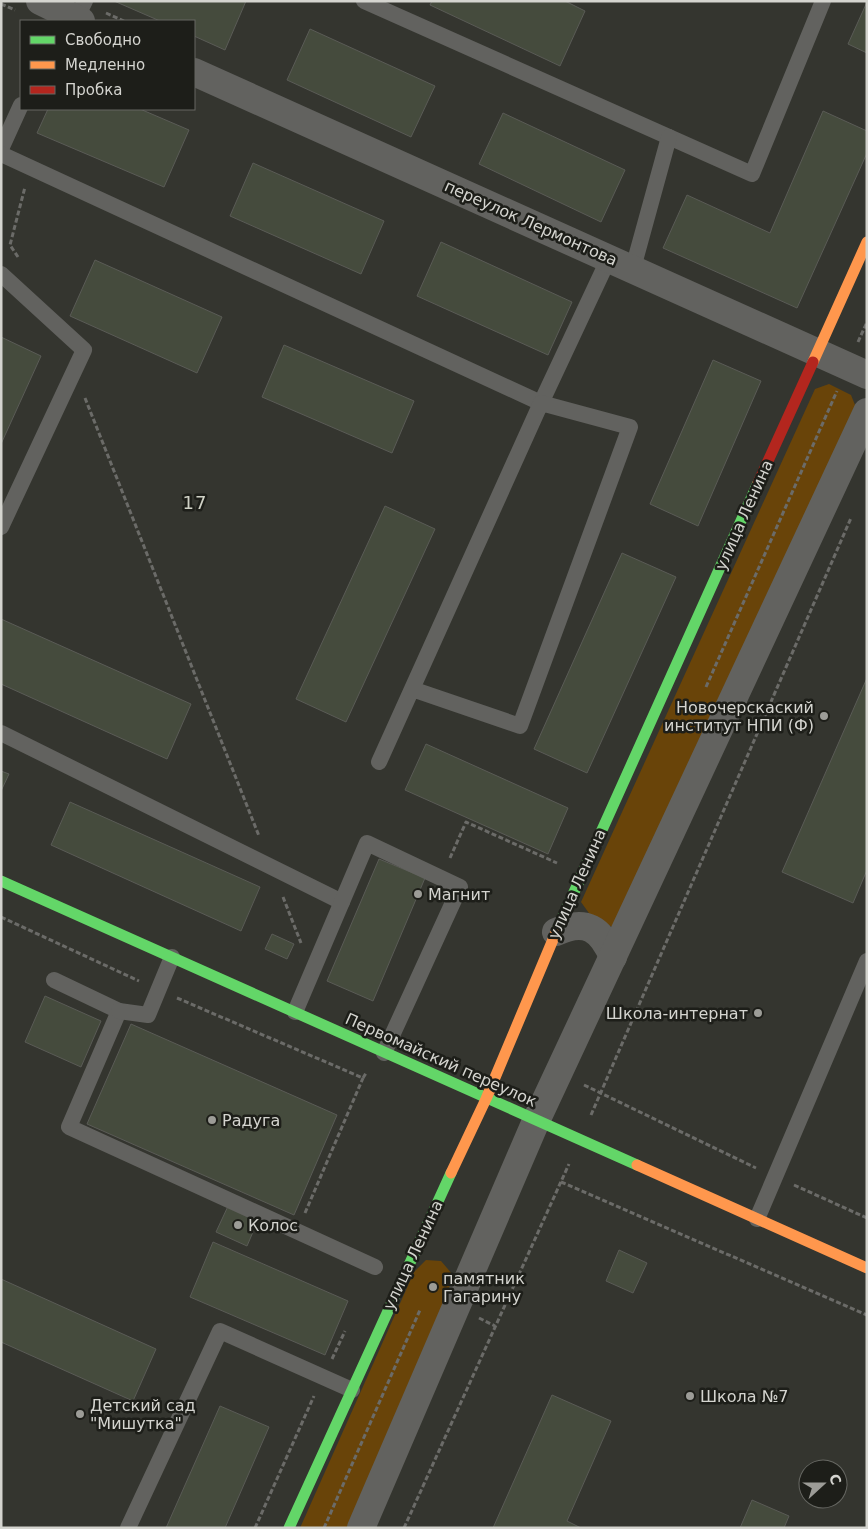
<svg xmlns="http://www.w3.org/2000/svg" width="868" height="1529" viewBox="0 0 868 1529" font-family="'DejaVu Sans',sans-serif">
	<style>
		.green { fill: #694409 }
		.building { fill: #454b3d; stroke: #5a5b56 }
		.lines { fill: none; stroke-linecap: round; stroke-linejoin: round }
		.path { stroke: #6b6b68; stroke-width: 3; stroke-dasharray: 5 2.5; stroke-linecap: butt }
		.lane { stroke: #62625f; stroke-width: 16 }
		.street { stroke: #62625f; stroke-width: 28 }
		.fast { stroke: #63d668; stroke-width: 11 }
		.slow { stroke: #ff974d; stroke-width: 11 }
		.jam { stroke: #b3261e; stroke-width: 11 }
		.poi-dot { fill: #9c9c97; stroke: #1d1e19; stroke-width: 2 }
		.labels { text-anchor: middle; dominant-baseline: central; stroke-width: 5; stroke-linejoin: round; paint-order: stroke }
		.street-label { font-size: 16px; fill: #d4d4cf; stroke: #1d1e19 }
		.poi-label { font-size: 16px; fill: #d4d4cf; stroke: #1d1e19; text-anchor: start }
		.neighbourhood-label { font-size: 18px; letter-spacing: 1px; fill: #d0d2c6; stroke: #1d1e19 }
	</style>
	<rect width="100%" height="100%" fill="#34352f"/>
	<g class="green">
		<path d="M829,384L851,395L857,410L614,928L591,916L581,902L815,389Z"/>
		<path d="M426,1260L441,1261L453,1275V1289L348,1528H300L414,1272Z"/>
	</g>
	<g class="building">
		<path d="M114,1H246L225,50L194,36V21H160Z"/>
		<path d="M432,1H565L585,11L560,66L430,5Z"/>
		<path d="M867,2V53L848,44Z"/>
		<path d="M310,29L435,86L411,137L287,80Z"/>
		<path d="M48,109H140L189,130L164,187L37,133Z"/>
		<path d="M823,111L867,131V153L797,308L663,248L687,195L770,233Z"/>
		<path d="M503,113L625,170L601,222L479,164Z"/>
		<path d="M253,163L384,221L361,274L230,216Z"/>
		<path d="M441,242L572,302L548,355L417,296Z"/>
		<path d="M95,260L222,317L197,373L70,316Z"/>
		<path d="M1,337L41,356L1,444Z"/>
		<path d="M284,345L414,401L392,453L262,397Z"/>
		<path d="M713,360L761,381L698,526L650,504Z"/>
		<path d="M385,506L435,529L346,722L296,699Z"/>
		<path d="M622,553L676,577L587,773L534,749Z"/>
		<path d="M1,619L191,704L167,759L1,684Z"/>
		<path d="M867,678V870L853,903L782,872Z"/>
		<path d="M426,744L568,808L548,854L405,790Z"/>
		<path d="M1,771L9,774L1,791Z"/>
		<path d="M70,802L260,887L241,931L51,845Z"/>
		<path d="M379,859L425,878L373,1001L327,981Z"/>
		<path d="M272,934L294,944L287,959L265,949Z"/>
		<path d="M45,996L101,1021L81,1067L25,1042Z"/>
		<path d="M131,1024L337,1115L294,1215L87,1124Z"/>
		<path d="M229,1204L259,1218L247,1246L216,1232Z"/>
		<path d="M213,1242L348,1301L325,1355L190,1297Z"/>
		<path d="M619,1250L647,1263L633,1293L606,1281Z"/>
		<path d="M1,1279L156,1349L133,1401L1,1342Z"/>
		<path d="M552,1395L611,1421L567,1521L581,1528H493Z"/>
		<path d="M220,1406L269,1427L225,1528H166Z"/>
		<path d="M752,1500L789,1516L784,1528H740Z"/>
	</g>
	<g class="lines">
		<g class="path">
			<path d="M1,4L15,10"/>
			<path d="M106,13L124,21"/>
			<path d="M18,257L10,245L25,187"/>
			<path d="M858,342L867,322"/>
			<path d="M85,398L259,836"/>
			<path d="M706,687L837,391"/>
			<path d="M450,858L466,822L557,863"/>
			<path d="M283,897L301,943"/>
			<path d="M1,917L139,981"/>
			<path d="M177,998L363,1078L366,1073"/>
			<path d="M584,1085L756,1168"/>
			<path d="M591,1115L851,518"/>
			<path d="M561,1182L867,1315"/>
			<path d="M794,1185L867,1218"/>
			<path d="M305,1213L363,1078"/>
			<path d="M479,1318L495,1326"/>
			<path d="M332,1359L345,1331"/>
			<path d="M255,1528L314,1396"/>
			<path d="M324,1528L420,1310"/>
			<path d="M404,1528L569,1164"/>
		</g>
		<g class="lane">
			<path d="M364,1L752,174L823,1"/>
			<path d="M76,19L85,1"/>
			<path d="M1,149L21,105"/>
			<path d="M1,154L541,403L609,258"/>
			<path d="M633,268L669,137"/>
			<path d="M1,274L84,350L1,527"/>
			<path d="M1,733L342,902"/>
			<path d="M379,762L541,403L630,427L520,726L412,689"/>
			<path d="M54,980L119,1011L69,1127L375,1267"/>
			<path d="M119,1011L148,1015L172,957"/>
			<path d="M295,1012L367,843L460,887L384,1053"/>
			<path d="M757,1219L867,961"/>
			<path d="M128,1528L220,1331L352,1390"/>
		</g>
		<g class="street">
			<path d="M40,1L81,21"/>
			<path d="M194,72L867,375"/>
			<path d="M556,932C586,918 601,929 613,957"/>
			<path d="M361,1528L536,1121L867,412"/>
		</g>
		<g class="fast">
			<path d="M1,881L637,1165"/>
			<path d="M557,930L758,483"/>
			<path d="M289,1528L451,1173"/>
		</g>
		<g class="slow">
			<path d="M813,362L867,242"/>
			<path d="M637,1165L867,1268"/>
			<path d="M451,1173L486,1099L557,930"/>
		</g>
		<path class="jam" d="M758,483L813,362"/>
	</g>
	<g class="poi-dot">
		<circle cx="824" cy="716" r="5"/>
		<circle cx="418" cy="894" r="5"/>
		<circle cx="758" cy="1013" r="5"/>
		<circle cx="212" cy="1120" r="5"/>
		<circle cx="238" cy="1225" r="5"/>
		<circle cx="433" cy="1287" r="5"/>
		<circle cx="690" cy="1396" r="5"/>
		<circle cx="80" cy="1414" r="5"/>
	</g>
	<g class="labels">
		<g class="street-label">
			<text transform="translate(531 223) rotate(24)">переулок Лермонтова</text>
			<text transform="translate(744 515) rotate(-66)">улица Ленина</text>
			<text transform="translate(577 884) rotate(-66)">улица Ленина</text>
			<text transform="translate(441 1060) rotate(24)">Первомайский переулок</text>
			<text transform="translate(413 1255) rotate(-65)">улица Ленина</text>
		</g>
		<g class="poi-label">
			<text x="814" y="707" text-anchor="end">Новочерскаский<tspan x="814" dy="18">институт НПИ (Ф)</tspan></text>
			<text x="428" y="894">Магнит</text>
			<text x="748" y="1013" text-anchor="end">Школа-интернат</text>
			<text x="222" y="1120">Радуга</text>
			<text x="248" y="1225">Колос</text>
			<text x="443" y="1278">памятник<tspan x="443" dy="18">Гагарину</tspan></text>
			<text x="700" y="1396">Школа №7</text>
			<text x="90" y="1405">Детский сад<tspan x="90" dy="18">"Мишутка"</tspan></text>
		</g>
		<g class="neighbourhood-label">
			<text x="195" y="502">17</text>
		</g>
	</g>
	<rect width="868" height="1529" fill="none" stroke="#d4d4cf" stroke-width="5"/>
	<rect x="20" y="20" width="175" height="90" fill="#1d1e19" stroke="#666762"/>
	<rect x="30" y="36" width="25" height="8" fill="#63d668" stroke="#666762"/>
	<text x="65" y="45" font-size="15" fill="#d4d4cf">Свободно</text>
	<rect x="30" y="61" width="25" height="8" fill="#ff974d" stroke="#666762"/>
	<text x="65" y="70" font-size="15" fill="#d4d4cf">Медленно</text>
	<rect x="30" y="86" width="25" height="8" fill="#b3261e" stroke="#666762"/>
	<text x="65" y="95" font-size="15" fill="#d4d4cf">Пробка</text>
	<g transform="translate(823 1484) rotate(69)"><circle r="24" fill="#1d1e19" stroke="#666762"/>
	<path d="M0-4L9 19L0 12L-9 19Z" fill="#9c9c97"/>
	<text y="-8" font-size="14" font-weight="bold" text-anchor="middle" fill="#d4d4cf">С</text>
	</g>
</svg>
